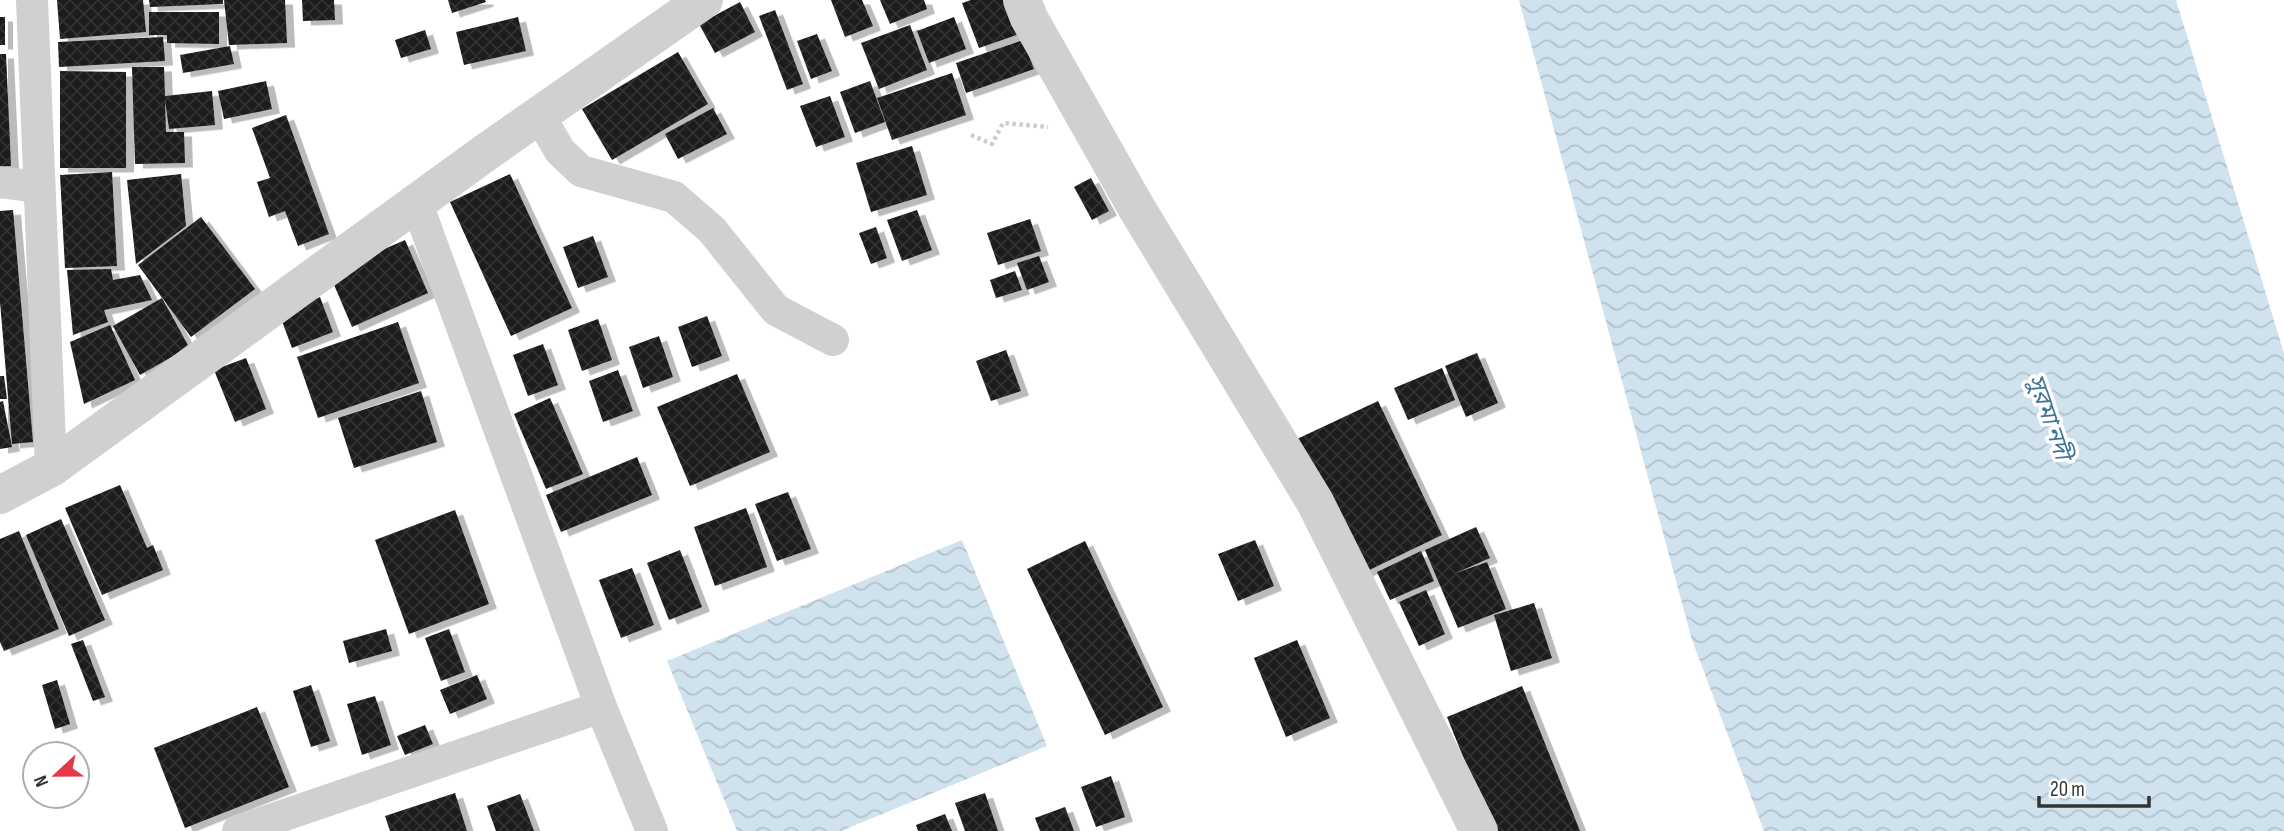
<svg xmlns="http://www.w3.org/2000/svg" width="2284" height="831" viewBox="0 0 2284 831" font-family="'Sofia Sans Condensed','Noto Sans Bengali',sans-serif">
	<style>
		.water { fill: url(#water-waves) }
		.building { fill: url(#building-cross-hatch); filter: url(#shadow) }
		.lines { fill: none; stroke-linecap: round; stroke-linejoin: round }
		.path { stroke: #cdcdcd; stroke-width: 4.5; stroke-dasharray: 3.5 3.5; stroke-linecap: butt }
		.minor { stroke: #d0d0d0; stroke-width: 32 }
		.tertiary { stroke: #d0d0d0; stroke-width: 38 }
		.labels { text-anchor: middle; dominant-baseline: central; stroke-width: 7; stroke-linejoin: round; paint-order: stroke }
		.water-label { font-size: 24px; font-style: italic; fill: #3f7597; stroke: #fff }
	</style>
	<defs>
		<pattern id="water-waves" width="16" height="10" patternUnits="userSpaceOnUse" patternTransform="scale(1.75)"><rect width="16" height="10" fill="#cfe2ee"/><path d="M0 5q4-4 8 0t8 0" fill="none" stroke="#b2c2cd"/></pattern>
		<pattern id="building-cross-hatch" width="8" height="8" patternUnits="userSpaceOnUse" patternTransform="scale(1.75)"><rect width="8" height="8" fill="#1a1a1a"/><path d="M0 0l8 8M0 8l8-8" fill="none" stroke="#333"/></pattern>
		<filter id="shadow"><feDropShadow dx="8" dy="4.5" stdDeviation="0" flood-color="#0004"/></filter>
	</defs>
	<rect width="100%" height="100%" fill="#fff"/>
	<g class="water">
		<path d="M1519,0H2176L2284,353V831H1764L1692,640Z"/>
		<path d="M962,540L1047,746L841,831H737L667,661Z"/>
	</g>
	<g class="building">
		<path d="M57,0H143L146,32L60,39Z"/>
		<path d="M149,0H223V4L150,7Z"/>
		<path d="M224,0H285L287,43L229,45Z"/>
		<path d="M302,0H334L335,20L303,21Z"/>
		<path d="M448,0H485L486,2L452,13Z"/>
		<path d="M831,0H862L873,26L845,37Z"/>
		<path d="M880,0H924L927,9L890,24Z"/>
		<path d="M971,0H1014L1025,32L979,48L962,3Z"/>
		<path d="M740,2L755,32L715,53L699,24Z"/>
		<path d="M775,10L803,84L787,90L759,16Z"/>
		<path d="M149,12H219V44L167,43V35H149Z"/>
		<rect x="0" y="17" width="5" height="28"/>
		<path d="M518,17L526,51L464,65L456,32Z"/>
		<path d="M954,17L966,49L929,63L917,31Z"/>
		<path d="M910,25L927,70L879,89L861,43Z"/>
		<path d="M425,30L431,49L401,58L395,40Z"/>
		<path d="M817,34L832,71L811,79L797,41Z"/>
		<path d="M163,37L165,61L59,67L58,42Z"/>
		<path d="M1023,40L1034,69L966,93L956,63Z"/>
		<path d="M230,46L234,64L183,73L180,55Z"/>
		<path d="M678,52L708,104L612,160L582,109Z"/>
		<path d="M0,54H6L11,166L0,167Z"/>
		<path d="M132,67H164L165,96L212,91L215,125L169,129L165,100L166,132H184L185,163L135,164Z"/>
		<path d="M60,71L126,72V168H60Z"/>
		<path d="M952,73L966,115L892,140L877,98Z"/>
		<path d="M266,81L272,109L224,119L218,91Z"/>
		<path d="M870,81L885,122L855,133L840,92Z"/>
		<path d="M830,96L845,137L816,147L800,106Z"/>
		<path d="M713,108L727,134L678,159L665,134Z"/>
		<path d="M286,115L329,234L298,246L285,211L269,217L257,182L270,178L252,128Z"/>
		<path d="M912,146L927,195L871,212L856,163Z"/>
		<path d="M112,172L117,266L65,268L60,175Z"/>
		<path d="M181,174L186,226L136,264L127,180Z"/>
		<path d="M510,174L572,308L511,336L450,202Z"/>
		<path d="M1091,178L1109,211L1092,220L1074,187Z"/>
		<path d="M13,210L33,442L12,444L0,302V211Z"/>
		<path d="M917,210L932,250L902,261L887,220Z"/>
		<path d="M201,217L255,289L191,337L138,265Z"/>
		<path d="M1030,219L1041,251L998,265L987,233Z"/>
		<path d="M876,227L887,258L871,264L859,233Z"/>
		<path d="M593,236L608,277L578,288L563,247Z"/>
		<path d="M405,240L428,293L352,327L329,273Z"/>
		<path d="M1039,256L1049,282L1027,290L1017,263Z"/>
		<path d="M111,269L113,280L140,275L152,300L104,310L108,322L73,335L67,270Z"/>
		<path d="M1015,271L1022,290L996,298L990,280Z"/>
		<path d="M320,297L333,332L292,348L279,313Z"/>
		<path d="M162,298L189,347L140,375L113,326Z"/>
		<path d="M707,316L722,356L692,367L678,327Z"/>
		<path d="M598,319L612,360L582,371L568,330Z"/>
		<path d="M398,322L419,383L318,418L297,357Z"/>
		<path d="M110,325L135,380L84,404L70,342Z"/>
		<path d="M659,336L673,377L643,388L629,347Z"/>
		<path d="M543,344L558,385L528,396L513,355Z"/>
		<path d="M1006,350L1021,391L991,401L976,361Z"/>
		<path d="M1477,353L1498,403L1466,417L1445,366Z"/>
		<path d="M246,358L266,409L235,422L214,370Z"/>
		<path d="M1442,368L1455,400L1408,420L1394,388Z"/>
		<path d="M618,370L633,411L603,422L589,381Z"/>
		<path d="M737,374L770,452L690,486L657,407Z"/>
		<path d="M0,376H4L7,399H0Z"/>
		<path d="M421,391L437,442L354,468L338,418Z"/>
		<path d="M550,398L583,474L546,489L514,414Z"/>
		<path d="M3,401L12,447L0,449V402Z"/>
		<path d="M1378,401L1442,535L1361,574L1297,439Z"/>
		<path d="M637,457L652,495L561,532L546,495Z"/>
		<path d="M120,485L147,548L153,545L163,570L102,595L65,508Z"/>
		<path d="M788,492L811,549L777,561L755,504Z"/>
		<path d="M746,508L767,567L715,586L694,527Z"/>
		<path d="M455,510L489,604L409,634L375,540Z"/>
		<path d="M61,519L105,620L69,636L26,535Z"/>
		<path d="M1476,527L1490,558L1456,573L1487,562L1506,609L1458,628L1425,550Z"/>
		<path d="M19,531L59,629L4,651L0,642V539Z"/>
		<path d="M1255,540L1274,586L1238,601L1218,554Z"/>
		<path d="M1085,541L1163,707L1105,735L1027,569Z"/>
		<path d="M680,550L702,607L669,620L647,563Z"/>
		<path d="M1421,551L1434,581L1390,600L1377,572Z"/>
		<path d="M632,568L654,625L621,638L599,580Z"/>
		<path d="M1426,590L1445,634L1419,646L1399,602Z"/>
		<path d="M1534,603L1552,658L1511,671L1494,615Z"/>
		<path d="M386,629L392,651L349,663L343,641Z"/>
		<path d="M449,629L465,672L441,681L425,638Z"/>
		<path d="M83,640L105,697L93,701L71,644Z"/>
		<path d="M1297,640L1330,718L1286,737L1254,658Z"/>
		<path d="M477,675L487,699L450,714L440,690Z"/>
		<path d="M57,680L70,724L55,729L42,685Z"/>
		<path d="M311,685L330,741L311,747L293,691Z"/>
		<path d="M1522,686L1580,831H1493L1447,717Z"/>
		<path d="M375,696L391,745L362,755L347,704Z"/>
		<path d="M257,707L289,787L185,828L154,748Z"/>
		<path d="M425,725L433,744L405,755L397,736Z"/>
		<path d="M1111,776L1125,817L1096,827L1081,787Z"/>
		<path d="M455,793L467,831H390L385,816Z"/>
		<path d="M985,793L998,831H965L955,803Z"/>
		<path d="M520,794L534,831H496L487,806Z"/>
		<path d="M1065,807L1074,831H1040L1035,818Z"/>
		<path d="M945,814L952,831H918L916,825Z"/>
	</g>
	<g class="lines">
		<path class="path" d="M971,135L992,144L1003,123L1048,127"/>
		<g class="minor">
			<path d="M32,0L51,468"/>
			<path d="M539,115L560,151L581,171L674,197L712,230L776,310L833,340"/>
			<path d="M0,182L39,187"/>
			<path d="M417,204L601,707L652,831"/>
			<path d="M238,831L601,707"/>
		</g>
		<g class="tertiary">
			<path d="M1022,0L1029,18L1136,207L1315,502L1479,831"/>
			<path d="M0,495L51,468L485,153L704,0"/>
		</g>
	</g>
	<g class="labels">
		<g class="water-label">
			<text transform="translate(2049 417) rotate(71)">সুরমা নদী</text>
		</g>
	</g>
	<g transform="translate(56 775) rotate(248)"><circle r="33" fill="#ffffff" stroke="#adadad" stroke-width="2"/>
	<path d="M0-5L12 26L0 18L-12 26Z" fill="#e63946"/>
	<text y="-10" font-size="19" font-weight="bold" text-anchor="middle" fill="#333333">N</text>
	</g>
	<path d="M2039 796v10h110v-10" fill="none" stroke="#333333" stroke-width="3.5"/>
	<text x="2050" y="796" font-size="21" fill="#333333" stroke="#ffffff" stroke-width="5" paint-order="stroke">20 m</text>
</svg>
